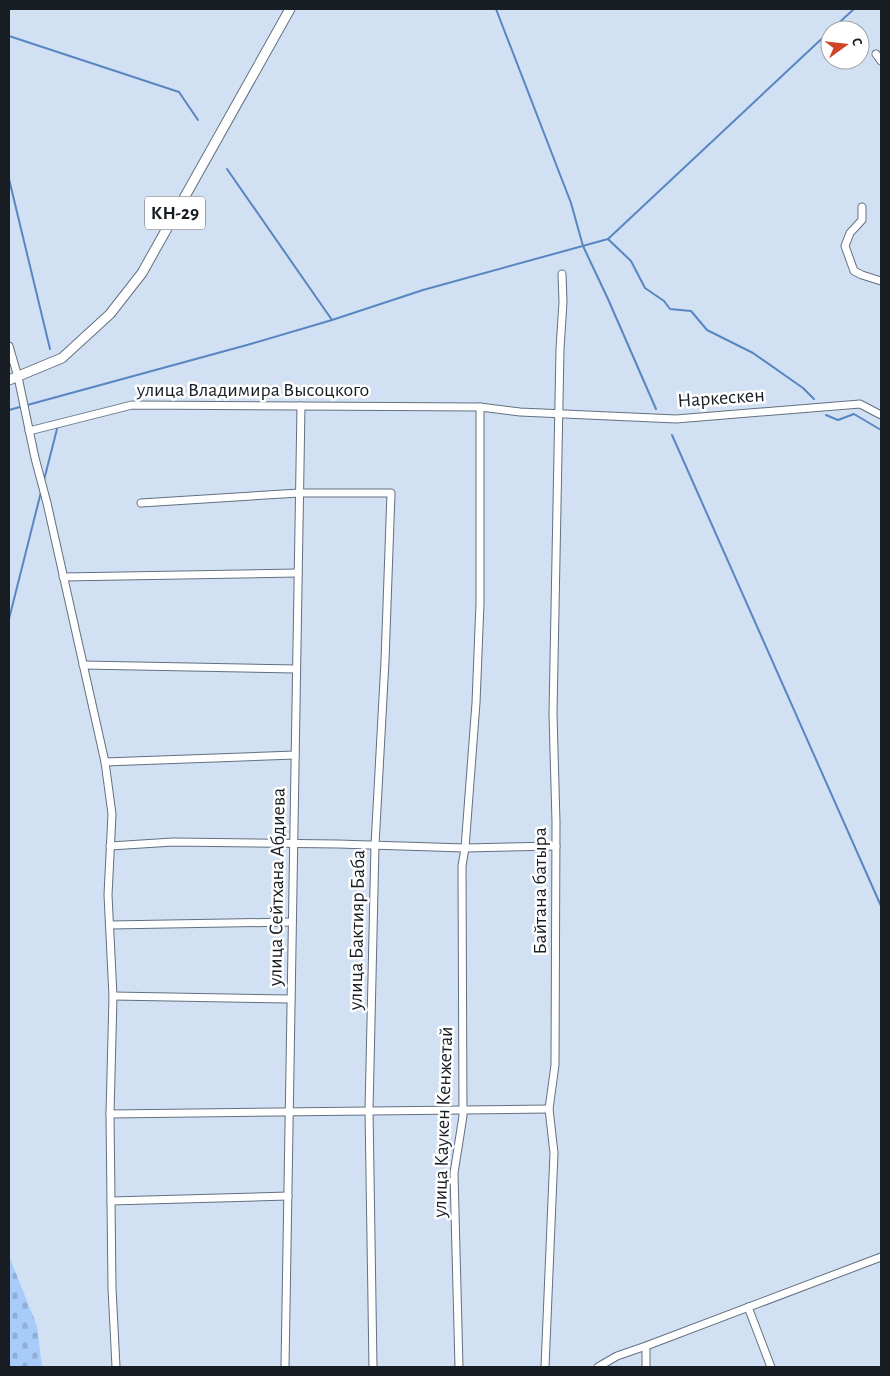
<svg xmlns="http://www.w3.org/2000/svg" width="890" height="1376" viewBox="0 0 890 1376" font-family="'Alegreya Sans',sans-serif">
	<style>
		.cemetery { fill: url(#cemetery-stones) }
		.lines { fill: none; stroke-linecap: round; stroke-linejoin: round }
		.stream { stroke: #5786c1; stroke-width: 2 }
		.minor-casing { stroke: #637080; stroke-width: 9 }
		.major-casing { stroke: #637080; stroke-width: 11 }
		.minor { stroke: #fff; stroke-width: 7 }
		.major { stroke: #fff; stroke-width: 9 }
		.labels { text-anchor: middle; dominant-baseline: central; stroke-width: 5; stroke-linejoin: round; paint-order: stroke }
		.shield { fill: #fff; stroke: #5d6166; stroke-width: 1 }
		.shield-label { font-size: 19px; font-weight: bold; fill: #181d24 }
		.street-label { font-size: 20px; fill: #181d24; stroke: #fff }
	</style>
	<defs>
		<pattern id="cemetery-stones" width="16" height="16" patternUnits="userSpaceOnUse" patternTransform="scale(1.25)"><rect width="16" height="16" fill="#a7ccfa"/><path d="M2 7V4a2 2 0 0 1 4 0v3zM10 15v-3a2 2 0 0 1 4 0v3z" fill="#8fafd6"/></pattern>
	</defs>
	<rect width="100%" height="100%" fill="#d2e0f3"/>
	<path class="cemetery" d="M9,1256L37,1326L42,1367H9Z"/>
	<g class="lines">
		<g class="stream">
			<path d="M496,9L571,203L583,246L608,299L656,409"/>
			<path d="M831,30L854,9"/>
			<path d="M9,36L179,92L198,120"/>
			<path d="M227,169L332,320"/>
			<path d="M9,179L50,349"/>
			<path d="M608,239L631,261L645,288L664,301L670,309L691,311L707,330L753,353L803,388L814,399"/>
			<path d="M9,410L247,345L332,320L423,290L608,239L830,31"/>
			<path d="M826,415L838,420L854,414L881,430"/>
			<path d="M672,435L881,906"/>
			<path d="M44,480L57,429"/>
			<path d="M9,619L41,492"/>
		</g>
		<g class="minor-casing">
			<g id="minor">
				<path d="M876,54L881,61"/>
				<path d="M862,207V220L850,233L845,246L854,271L862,275L881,281"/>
				<path d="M9,346L18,377L35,458L47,503L105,762L112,814L108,895L113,996L110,1114L112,1288L116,1367"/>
				<path d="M29,431L132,405L480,407L520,412L676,419L860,404L881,415"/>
				<path d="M141,503L299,493H391L385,661L375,845L369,1110L373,1367"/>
				<path d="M63,577L298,573"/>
				<path d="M83,665L296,669"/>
				<path d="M105,762L295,755"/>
				<path d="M110,846L173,842L338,844L465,848L556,846"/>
				<path d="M110,925L292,922"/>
				<path d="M113,996L291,999"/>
				<path d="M110,1114L549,1109"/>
				<path d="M111,1201L288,1196"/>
				<path d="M748,1307L771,1367"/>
				<path d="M285,1367L301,406"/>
				<path d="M459,1367L454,1173L463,1116L462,866L465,848L476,703L480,603V407"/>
				<path d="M545,1367L554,1153L549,1109L555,1065L556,822L553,714L560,349L563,302L562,274"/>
				<path d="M598,1367L617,1356L646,1346"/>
				<path d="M646,1367V1346L881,1257"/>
			</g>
		</g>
		<g class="major-casing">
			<path id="major" d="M9,380L62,358L110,314L142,273L290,9"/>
		</g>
		<use href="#minor" class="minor"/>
		<use href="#major" class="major"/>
	</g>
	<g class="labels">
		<rect class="shield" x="145" y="196.5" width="60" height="33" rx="4"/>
		<g class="shield-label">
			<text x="175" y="213">КН-29</text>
		</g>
		<g class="street-label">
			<text x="253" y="390">улица Владимира Высоцкого</text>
			<text transform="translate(721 398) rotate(-4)">Наркескен</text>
			<text transform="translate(277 887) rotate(-89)">улица Сейтхана Абдиева</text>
			<text transform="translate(540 891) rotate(-90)">Байтана батыра</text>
			<text transform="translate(357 930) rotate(-89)">улица Бактияр Баба</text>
			<text transform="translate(443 1122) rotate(-88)">улица Каукен Кенжетай</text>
		</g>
	</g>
	<rect width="890" height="1376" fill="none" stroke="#181d24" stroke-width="20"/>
	<g transform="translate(845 45) rotate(75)"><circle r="24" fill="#ffffff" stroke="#a3a5a7"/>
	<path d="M0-4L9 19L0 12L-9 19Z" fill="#d04528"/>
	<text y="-8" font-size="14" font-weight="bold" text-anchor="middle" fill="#181d24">С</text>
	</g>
</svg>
